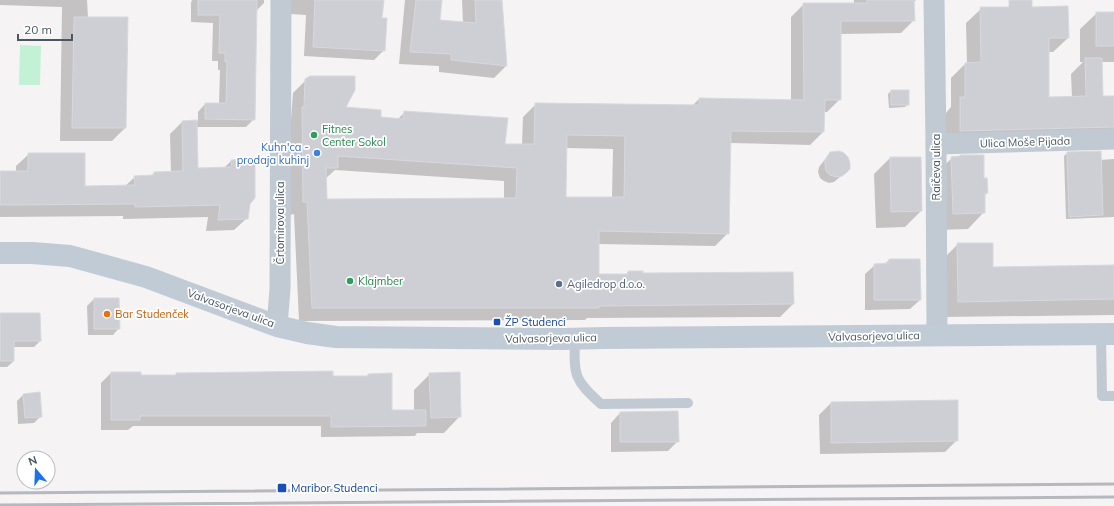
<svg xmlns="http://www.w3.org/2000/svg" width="1114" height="506" viewBox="0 0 1114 506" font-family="Mulish,sans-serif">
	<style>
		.green { fill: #c3f1d5 }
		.shadow { fill: #0003; fill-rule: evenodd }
		.building { fill: #cdcfd5; stroke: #d7d9de; fill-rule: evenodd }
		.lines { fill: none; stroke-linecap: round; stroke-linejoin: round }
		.lane { stroke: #c1cad2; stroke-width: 10 }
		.street { stroke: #c1cad2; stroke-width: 21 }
		.secondary { stroke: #c1cbd6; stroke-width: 22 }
		.rail { stroke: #b5b8bd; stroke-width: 3 }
		.leisure-dot { fill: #2e9e5b; stroke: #fff; stroke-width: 1.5 }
		.shop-dot { fill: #3f7fe0; stroke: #fff; stroke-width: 1.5 }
		.service-dot { fill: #5c6f8a; stroke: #fff; stroke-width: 1.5 }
		.food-dot { fill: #e8710a; stroke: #fff; stroke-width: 1.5 }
		.transit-dot { fill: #1a4fb4; stroke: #fff; stroke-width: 1.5 }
		.labels { text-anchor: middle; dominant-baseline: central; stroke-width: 3.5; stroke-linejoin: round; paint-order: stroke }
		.leisure-label { font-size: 11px; fill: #27864d; stroke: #fff; text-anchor: start }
		.street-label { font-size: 11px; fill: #4a5661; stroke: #fff }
		.shop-label { font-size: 11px; fill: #366cbe; stroke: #fff; text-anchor: end }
		.service-label { font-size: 11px; fill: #4e5e75; stroke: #fff; text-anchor: start }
		.food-label { font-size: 11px; fill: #c56008; stroke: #fff; text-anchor: start }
		.transit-label { font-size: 11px; fill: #164399; stroke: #fff; text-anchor: start }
	</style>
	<rect width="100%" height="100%" fill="#f5f3f3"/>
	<path class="green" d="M20,45L41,46L40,85H19Z"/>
	<g class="shadow">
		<path d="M0,0H87L88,18H127L125,128L112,141H60L62,7L0,5Z"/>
		<path d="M192,0H264V3L256,11L254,119L246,127H196L197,169L224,168L232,160L249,204L247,218L234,230L206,231L208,217L123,219V216L0,217V172H16V166L29,154L84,187L125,186L135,177L151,176L154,173H171L170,134L182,122L198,121V112L205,104H219L220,70H218V61H212L213,23L191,22V3Z"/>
		<path d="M290,0H382L381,19L384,50L374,60L304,56L306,15L290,14Z"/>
		<path d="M405,0H441L439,21L463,23L462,0H501L506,66L494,78L439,72V66L399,64Z"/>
		<path d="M854,0H916L913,3L914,20L901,33L840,34V99L827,112H824L823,132L810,145L730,143L728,233L715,246L598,244V275H625L628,272H642V274L793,304L780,317L587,318L585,320L299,321L294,214L290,215L289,121L291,119L293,93L306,80L345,108L380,118L397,120L405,112L504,144L522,145L523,117L536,104L692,106L699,99L791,101V17L804,4H854ZM566,148L613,149L612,198H565ZM335,170L504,181V199L326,200L325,179Z"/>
		<path d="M981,9L1068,38L1053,52H1048V98H1072L1071,74L1083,62H1080V29L1097,13H1114V62H1101L1102,97H1114V144L946,145V113L951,107V78L965,64H967L966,23Z"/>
		<path d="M891,91L908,104L905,107L889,108L888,94Z"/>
		<path d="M1100,152V160L1114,159V217L1066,219L1064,156L1067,153Z"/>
		<path d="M830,153L846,172L834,182L829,183L824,181L820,178L818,172L819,167Z"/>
		<path d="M890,158L921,211L905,227L876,228L874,174Z"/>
		<path d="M952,158L983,179L987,193L984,196V212L968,229L937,230L935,174Z"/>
		<path d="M958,244L992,268L1114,266V315L942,317V260Z"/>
		<path d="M889,260L920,300L910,309L865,310V274L875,265L885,264Z"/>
		<path d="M94,299H118L119,328L113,335H88L87,306Z"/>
		<path d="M0,314L40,341L34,347H13L14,361L7,367H0Z"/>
		<path d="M111,373L140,376H175L176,374L332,377H367L369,374L391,411H414V390L430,374L460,416L444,433H417L415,436L321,437V426H133L128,430H101V383Z"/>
		<path d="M23,395L41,416L34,423L18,424L17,401Z"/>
		<path d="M831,403L957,440L945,452L820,454L819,415Z"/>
		<path d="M620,413L678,441L668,451L611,452V423Z"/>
	</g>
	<g class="building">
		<path d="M198,0H257L255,120L205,119V103H226L227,62H225V53H219L220,15H198Z"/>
		<path d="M315,0H384L382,18H387L385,51L313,47Z"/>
		<path d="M416,0H442L440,20L476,23L475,0H502L507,66L451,60V54L410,52Z"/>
		<path d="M867,0H914L915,21H841V100H825L824,132L731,131L729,234L599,231V274H628V271H643V273L793,272L794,304L599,306V308H312L307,202H303L302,107H304L305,79L310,76H355V90L346,107L381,110V117L403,119L404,111L508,118L505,144H534L535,103L699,105V98L804,100L803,3H867ZM567,135L625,136L624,197H566ZM338,156L517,168L516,198L327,199L326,168H338Z"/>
		<path d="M1009,0H1032V7L1068,6L1069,38H1049V97L1086,96L1085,58H1102L1103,96H1114V127L960,131V97H965V63L981,62L980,7H1009Z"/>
		<rect x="1096" y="12" width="18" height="34"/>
		<path d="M74,17H128L126,128H72Z"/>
		<rect x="891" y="90" width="18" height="15"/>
		<path d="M197,120L198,168L232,167L231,160L255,159V198L250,204L248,219L218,220L220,205L135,207V204L0,205V171H28V153H85V186L135,185L134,176L154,175V172L183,171L182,121Z"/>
		<path d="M839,151L844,153L848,157L850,163V169L846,173L842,176L836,177L830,175L826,171L825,165V160L830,152Z"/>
		<path d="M1101,151L1103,215L1069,217L1067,152Z"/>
		<path d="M960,155H984V178H987L988,193H985V213L953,214L951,157L960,156Z"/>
		<path d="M890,157H921L922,211L891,212Z"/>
		<path d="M957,243H993V267L1114,265V299L958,302Z"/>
		<path d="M889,259H920L921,300H874V264L889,263Z"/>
		<path d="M94,298H119L120,329H94Z"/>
		<path d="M0,313H40L41,341H14V361H0Z"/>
		<path d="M333,371V376H368V374L392,373V410H426V426L331,427V416H140V420H111V372H141V375H176V373Z"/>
		<path d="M460,372L461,417L431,418L429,373Z"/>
		<path d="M40,392L42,417L25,418L23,394Z"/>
		<path d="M958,400V441L831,443V402Z"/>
		<path d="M678,411L679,442H620V412Z"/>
	</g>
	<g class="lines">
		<g class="lane">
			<path d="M1101,334L1102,396H1114"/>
			<path d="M575,338C574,375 573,379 601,404L688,403"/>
		</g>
		<g class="street">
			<path d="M934,0L936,144L937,335"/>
			<path d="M936,144L1114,139"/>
			<path d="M277,326L280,289L281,0"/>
		</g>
		<path class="secondary" d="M0,253H32L70,256L146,277L277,326L307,333L336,337L563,339L604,338L1114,334"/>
		<g class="rail">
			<path d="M0,493L1114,484"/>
			<path d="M0,505L1114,497"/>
		</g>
	</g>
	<g class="leisure-dot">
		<circle cx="314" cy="135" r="4"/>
		<circle cx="350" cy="281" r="4"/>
	</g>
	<circle class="shop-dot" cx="317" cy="153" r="4"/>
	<circle class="service-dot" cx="559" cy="284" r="4"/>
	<circle class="food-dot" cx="107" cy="314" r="4"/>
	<g class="transit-dot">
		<rect x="493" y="318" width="8" height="8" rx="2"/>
		<rect x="277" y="483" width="10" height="10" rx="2"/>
	</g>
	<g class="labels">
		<g class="leisure-label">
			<text x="322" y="129">Fitnes<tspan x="322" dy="13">Center Sokol</tspan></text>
			<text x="358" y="281">Klajmber</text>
		</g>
		<g class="street-label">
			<text transform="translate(1025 142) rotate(-2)">Ulica Moše Pijada</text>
			<text transform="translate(936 167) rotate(-90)">Raičeva ulica</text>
			<text transform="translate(280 223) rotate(-90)">Črtomirova ulica</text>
			<text transform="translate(231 308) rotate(20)">Valvasorjeva ulica</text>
			<text transform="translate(874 336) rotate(-1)">Valvasorjeva ulica</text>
			<text transform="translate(551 338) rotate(-1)">Valvasorjeva ulica</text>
		</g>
		<g class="shop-label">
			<text x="309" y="147">Kuhn'ca -<tspan x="309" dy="13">prodaja kuhinj</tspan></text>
		</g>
		<g class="service-label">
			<text x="567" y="284">Agiledrop d.o.o.</text>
		</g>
		<g class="food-label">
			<text x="115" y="314">Bar Studenček</text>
		</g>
		<g class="transit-label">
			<text x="505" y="322">ŽP Studenci</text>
			<text x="291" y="488">Maribor Studenci</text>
		</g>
	</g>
	<g transform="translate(36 470) rotate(341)"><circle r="19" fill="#ffffff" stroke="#b7bbc0"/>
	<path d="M0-3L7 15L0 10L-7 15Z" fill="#1a73e8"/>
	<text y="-6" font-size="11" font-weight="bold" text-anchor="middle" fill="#4a5661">N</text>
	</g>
	<path d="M18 34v6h54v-6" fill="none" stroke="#4a5661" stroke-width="2"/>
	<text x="24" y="34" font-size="12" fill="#4a5661" stroke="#ffffff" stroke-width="3" paint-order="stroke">20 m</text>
</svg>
